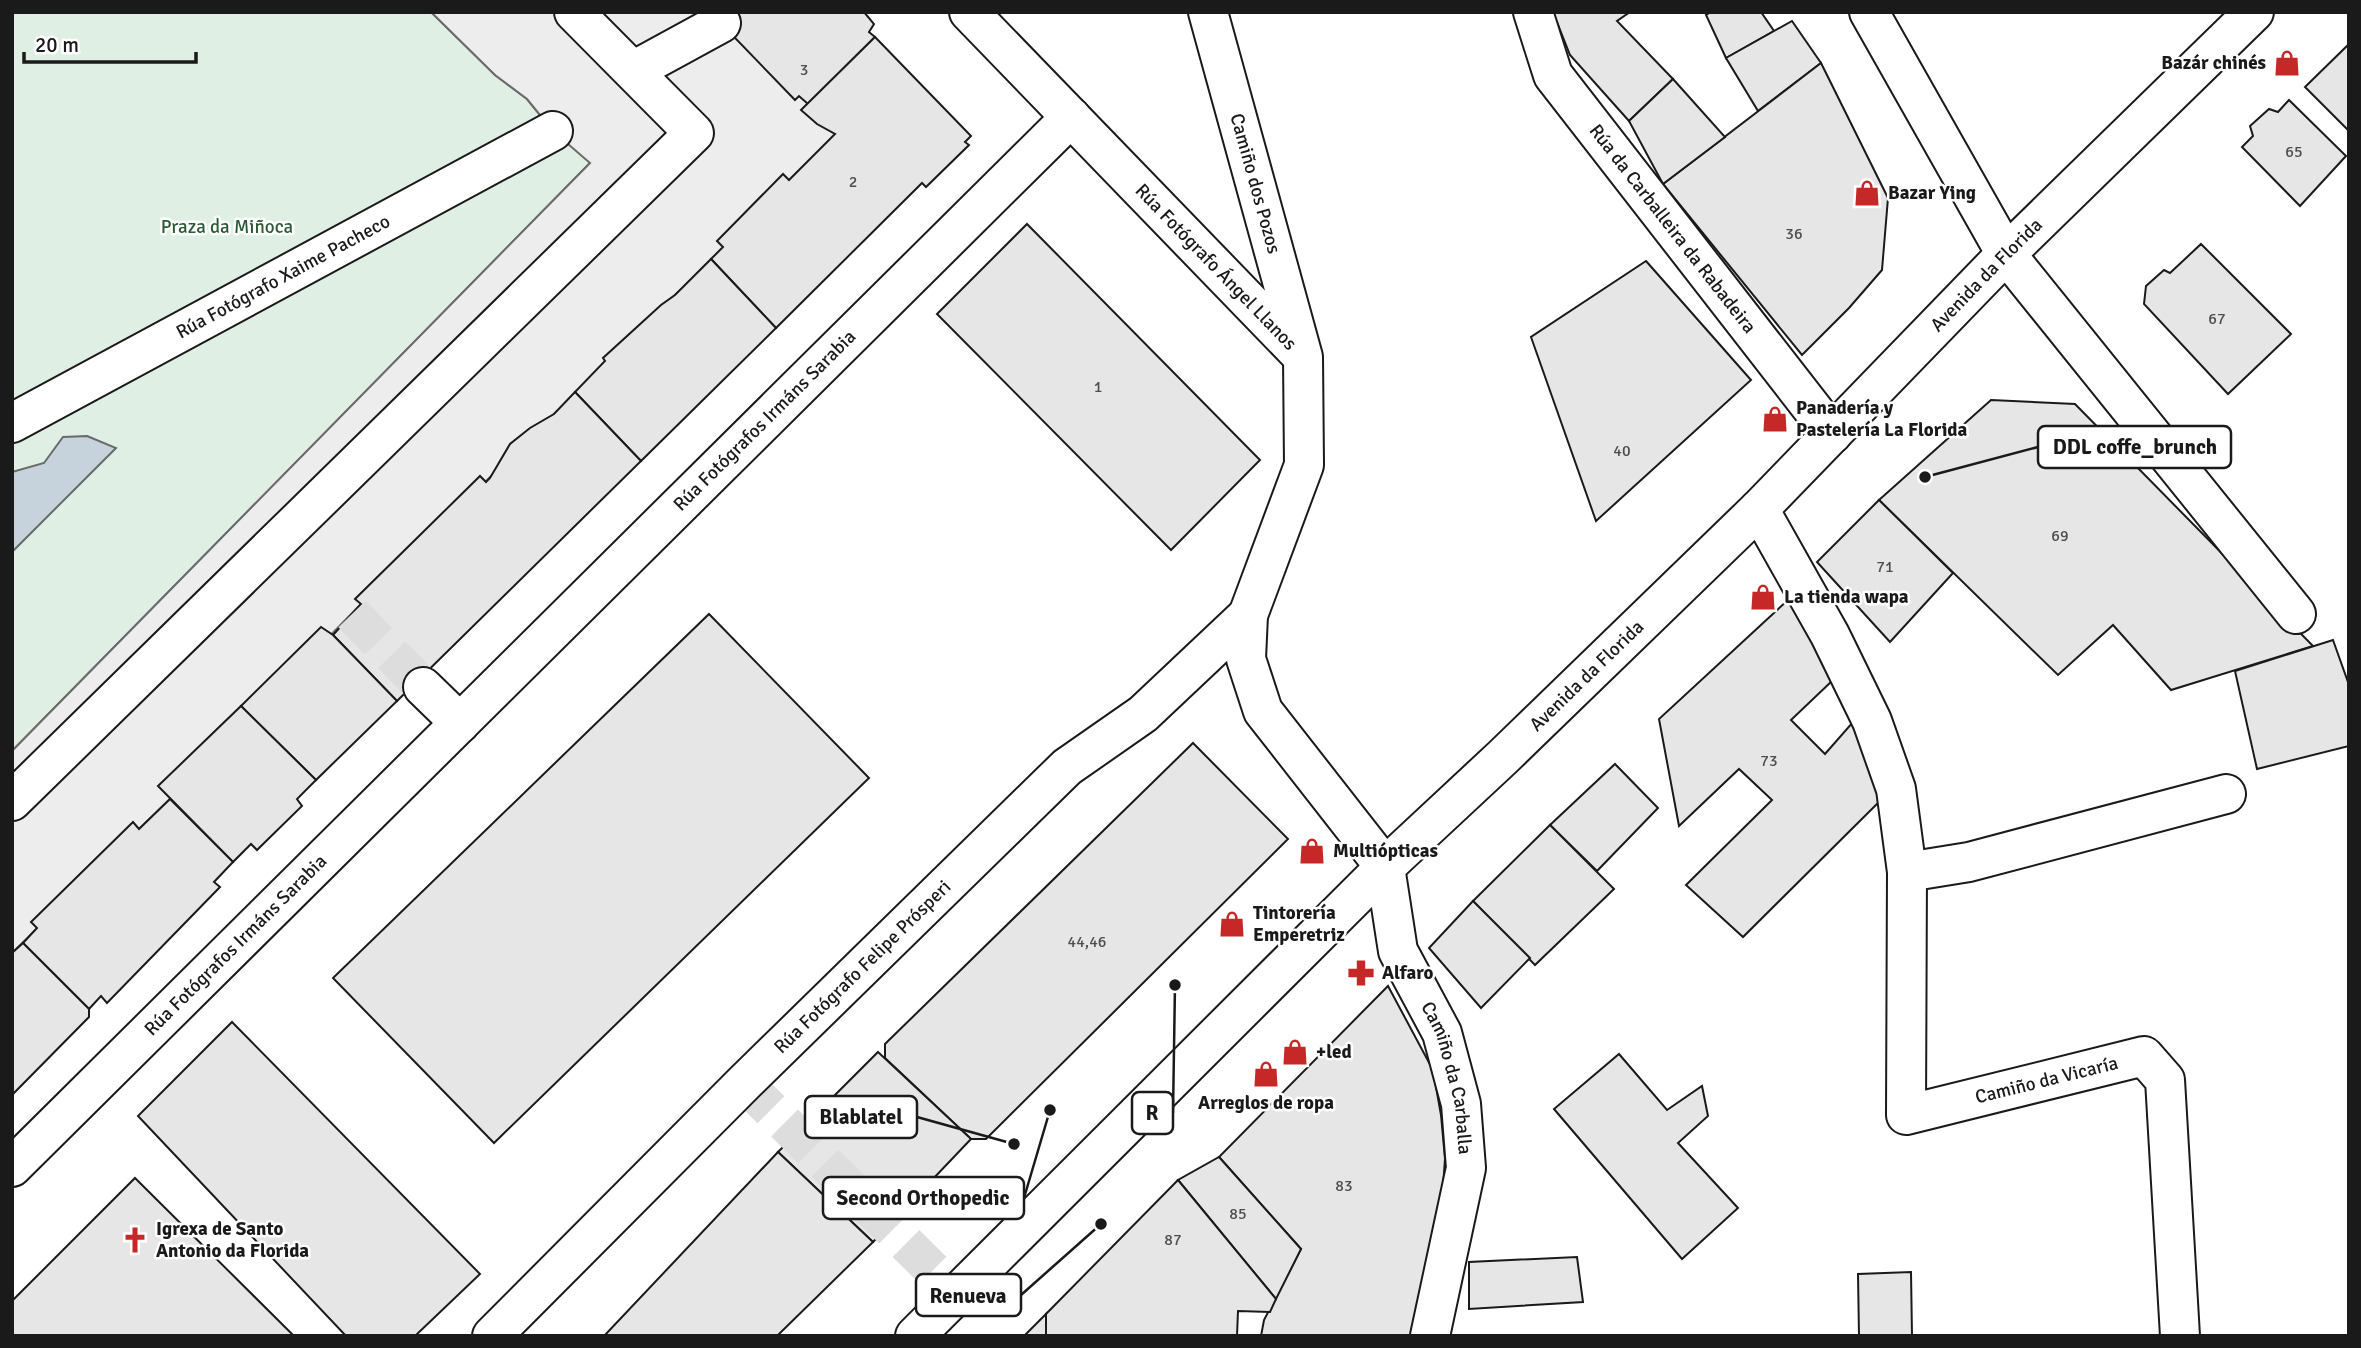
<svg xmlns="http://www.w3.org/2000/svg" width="2361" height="1348" viewBox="0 0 2361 1348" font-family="Signika,sans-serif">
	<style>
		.green { fill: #e0efe3; stroke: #6a6a6a; stroke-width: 2 }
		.parking { fill: #ededed; stroke: #6a6a6a; stroke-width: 2 }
		.water { fill: #c6d2dc; stroke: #6a6a6a; stroke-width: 2 }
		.building { fill: #e6e6e6; stroke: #1a1a1a; stroke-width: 2 }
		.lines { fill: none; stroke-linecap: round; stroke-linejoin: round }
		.street-tunnel { stroke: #ddd; stroke-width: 38; stroke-dasharray: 38 19; stroke-linecap: butt }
		.street-casing { stroke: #1a1a1a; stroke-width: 42 }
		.secondary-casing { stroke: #1a1a1a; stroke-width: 42 }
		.street { stroke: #fff; stroke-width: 38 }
		.secondary { stroke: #fff; stroke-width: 38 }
		.labels { text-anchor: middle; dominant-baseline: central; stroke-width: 5; stroke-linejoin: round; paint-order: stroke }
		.number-label { font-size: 16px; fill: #4d4d4d }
		.poi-label { font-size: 19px; font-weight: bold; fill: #1a1a1a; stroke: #fff; text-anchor: start }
		.street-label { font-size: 19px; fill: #1a1a1a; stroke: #fff }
		.park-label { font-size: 19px; fill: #2b5a34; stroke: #fff }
		.leader { fill: none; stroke: #1a1a1a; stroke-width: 2.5 }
		.callout-dot { fill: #1a1a1a; stroke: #fff; stroke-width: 2.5 }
		.callout { fill: #fff; stroke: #1a1a1a; stroke-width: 2.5 }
		.callout-label { font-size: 21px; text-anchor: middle; font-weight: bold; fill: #1a1a1a }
	</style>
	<rect width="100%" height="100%" fill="#fff"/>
	<path class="green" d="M12,12H431L495,75L527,99L553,131L591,162L12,751Z"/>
	<path class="parking" d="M431,12H721L799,96L847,135L675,295L361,604L170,799L12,953V751L590,163L553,131L527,99L495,75Z"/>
	<path class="water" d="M87,436L116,448L12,552V472L44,463L63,437Z"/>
	<g class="building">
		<path d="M710,12H864L874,24L869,32L875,37L808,104L799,96L795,100Z"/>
		<path d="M1553,12H1630L1617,21L1673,79L1629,121L1570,55Z"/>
		<path d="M1711,12H1761L1774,31L1726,58L1706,15Z"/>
		<path d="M1792,21L1821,63L1758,111L1726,58Z"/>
		<path d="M875,37L971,136L965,142L969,145L926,187L922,183L776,328L711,259L723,247L717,241L783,174L789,180L835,134L817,124L801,110Z"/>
		<path d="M2349,44V131L2305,87Z"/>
		<path d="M1821,63L1888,198L1882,270L1849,308L1802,355L1663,184Z"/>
		<path d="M1673,79L1725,137L1663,184L1629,121Z"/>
		<path d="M2289,100L2346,156L2300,206L2242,147L2253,136L2250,126L2269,109L2278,112Z"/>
		<path d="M1027,224L1260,460L1171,550L937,314Z"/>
		<path d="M2201,244L2291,334L2228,394L2144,304L2146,286L2164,270L2170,273Z"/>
		<path d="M711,259L776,328L641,461L575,392L605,361L603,358L661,305L675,295Z"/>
		<path d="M1646,261L1751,380L1596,521L1531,337Z"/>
		<path d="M575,392L641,461L397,701L333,635L361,604L355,599L480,476L486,482L490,478L510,444L530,428L554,414Z"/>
		<path d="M1991,400L2075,404L2313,646L2171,690L2113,625L2058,675L1879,500Z"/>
		<path d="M1879,500L1953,573L1890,642L1817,562Z"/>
		<path d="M1789,599L1833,680L1791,720L1825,754L1853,722L1886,795L1743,937L1686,885L1772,800L1739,769L1679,826L1659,719Z"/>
		<path d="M709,614L869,778L494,1143L333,978Z"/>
		<path d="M321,627L333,635L397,701L316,780L241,706Z"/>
		<path d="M2333,640L2349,685V746L2257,769L2235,671Z"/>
		<path d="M241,706L316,780L297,799L302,806L257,850L251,844L233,862L158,786Z"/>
		<path d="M1193,743L1288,839L986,1139H971L885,1058V1044Z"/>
		<path d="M1615,764L1658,808L1597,871L1550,825Z"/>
		<path d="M170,799L233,862L214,882L220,887L107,1003L101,996L89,1009L23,943L37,928L31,922L133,822L139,829Z"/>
		<path d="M1550,825L1614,889L1535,965L1473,901Z"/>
		<path d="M1473,901L1530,958L1481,1008L1429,948Z"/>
		<path d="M23,943L89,1009V1017L12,1095V953Z"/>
		<path d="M1388,986L1433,1070L1441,1115L1445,1159L1441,1214L1412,1336H1261L1264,1320L1301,1249L1219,1157Z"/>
		<path d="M232,1022L480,1274L415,1336H346L138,1116Z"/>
		<path d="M878,1052L971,1139L873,1242L778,1152Z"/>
		<path d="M1619,1054L1667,1110L1702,1086L1708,1116L1678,1143L1738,1208L1682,1259L1554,1109Z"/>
		<path d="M778,1152L873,1242L777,1336H604Z"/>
		<path d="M1219,1157L1301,1249L1276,1299L1178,1180Z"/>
		<path d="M135,1178L294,1336H12V1301Z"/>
		<path d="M1178,1180L1276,1299L1270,1312L1238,1311L1237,1336H1046V1314Z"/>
		<path d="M1577,1257L1583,1302L1469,1309V1262Z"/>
		<path d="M1911,1272L1912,1336H1859L1858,1274Z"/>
		<path d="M1046,1314V1336H1024Z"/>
	</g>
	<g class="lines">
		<g class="street-tunnel">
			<path d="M352,614L423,687"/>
			<path d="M744,1083L957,1294"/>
		</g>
		<g class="street-casing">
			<g id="street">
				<path id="s1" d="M969,12L1299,353"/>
				<path id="s2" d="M1208,12L1303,357L1304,465L1248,615L1246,659L1263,711L1385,867L1398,951L1442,1033L1461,1104L1466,1168L1430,1336"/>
				<path id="s3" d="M1533,12L1553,75L1832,434"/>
				<path d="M1869,12L2006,254L2296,614"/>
				<path d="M633,71L721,23"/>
				<path id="s4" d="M12,423L553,131"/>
				<path id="s5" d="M1759,509L1830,635L1872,721L1896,789L1907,872L1906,1115L2144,1056L2165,1080L2180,1336"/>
				<path d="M423,687L460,723"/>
				<path d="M12,801L694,133L574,12"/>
				<path d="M1907,872L1969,862L2226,794"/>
				<path id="s6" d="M12,1167L1071,117"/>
				<path id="s7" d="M492,1336L744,1083L1067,767L1143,714L1248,615"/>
			</g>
		</g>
		<g class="secondary-casing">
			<g id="secondary">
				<path id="s8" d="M915,1336L1385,867L1503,757L1759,509L2006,254L2254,12"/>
			</g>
		</g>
		<use href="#street" class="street"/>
		<use href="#secondary" class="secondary"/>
	</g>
	<defs>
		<g id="shop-bare" transform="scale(2.1)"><path d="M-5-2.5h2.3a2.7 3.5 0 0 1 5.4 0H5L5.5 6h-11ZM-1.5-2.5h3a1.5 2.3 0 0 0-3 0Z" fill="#c62828" stroke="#fff" stroke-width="2.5" paint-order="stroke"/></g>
		<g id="pharmacy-bare" transform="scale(2.1)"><path d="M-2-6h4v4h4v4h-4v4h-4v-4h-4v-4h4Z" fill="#c62828" stroke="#fff" stroke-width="2.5" paint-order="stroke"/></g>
		<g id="church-bare" transform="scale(2.1)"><path d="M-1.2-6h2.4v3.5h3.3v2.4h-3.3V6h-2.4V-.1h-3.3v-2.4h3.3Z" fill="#c62828" stroke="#fff" stroke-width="2.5" paint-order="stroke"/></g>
	</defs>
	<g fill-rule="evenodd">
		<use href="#shop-bare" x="2287" y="63"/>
		<use href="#shop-bare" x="1867" y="193"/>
		<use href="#shop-bare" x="1775" y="419"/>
		<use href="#shop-bare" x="1763" y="597"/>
		<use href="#shop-bare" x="1312" y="851"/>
		<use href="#shop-bare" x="1232" y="924"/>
		<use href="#pharmacy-bare" x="1361" y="973"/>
		<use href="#shop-bare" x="1295" y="1052"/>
		<use href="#shop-bare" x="1266" y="1074"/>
		<use href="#church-bare" x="135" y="1240"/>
	</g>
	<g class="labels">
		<g class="number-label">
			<text x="804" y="70">3</text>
			<text x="2294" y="152">65</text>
			<text x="853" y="182">2</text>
			<text x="1794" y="234">36</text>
			<text x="2217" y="319">67</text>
			<text x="1098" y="387">1</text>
			<text x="1622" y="451">40</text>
			<text x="2060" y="536">69</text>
			<text x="1885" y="567">71</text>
			<text x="1769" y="761">73</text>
			<text x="1087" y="942">44,46</text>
			<text x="1344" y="1186">83</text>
			<text x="1238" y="1214">85</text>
			<text x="1173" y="1240">87</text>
		</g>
		<g class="poi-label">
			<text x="2266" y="63" text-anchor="end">Bazár chinés</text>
			<text x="1888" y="193">Bazar Ying</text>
			<text x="1796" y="408">Panadería y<tspan x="1796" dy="22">Pastelería La Florida</tspan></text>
			<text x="1784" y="597">La tienda wapa</text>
			<text x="1333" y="851">Multiópticas</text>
			<text x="1253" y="913">Tintorería<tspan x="1253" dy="22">Emperetriz</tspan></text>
			<text x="1382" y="973">Alfaro</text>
			<text x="1316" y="1052">+led</text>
			<text x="1266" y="1103" text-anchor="middle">Arreglos de ropa</text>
			<text x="156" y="1229">Igrexa de Santo<tspan x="156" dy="22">Antonio da Florida</tspan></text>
		</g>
		<g class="street-label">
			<text stroke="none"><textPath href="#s2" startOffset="178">Camiño dos Pozos</textPath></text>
			<text stroke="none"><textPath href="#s3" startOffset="261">Rúa da Carballeira da Rabadeira</textPath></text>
			<text stroke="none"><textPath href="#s1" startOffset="355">Rúa Fotógrafo Ángel Llanos</textPath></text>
			<text stroke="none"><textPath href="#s8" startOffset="1508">Avenida da Florida</textPath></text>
			<text stroke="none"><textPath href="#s4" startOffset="308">Rúa Fotógrafo Xaime Pacheco</textPath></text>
			<text stroke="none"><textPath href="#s6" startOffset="1060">Rúa Fotógrafos Irmáns Sarabia</textPath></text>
			<text stroke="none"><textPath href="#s8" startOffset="942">Avenida da Florida</textPath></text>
			<text stroke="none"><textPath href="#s6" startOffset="315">Rúa Fotógrafos Irmáns Sarabia</textPath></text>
			<text stroke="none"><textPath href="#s7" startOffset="523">Rúa Fotógrafo Felipe Prósperi</textPath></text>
			<text stroke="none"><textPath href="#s2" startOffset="1146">Camiño da Carballa</textPath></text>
			<text stroke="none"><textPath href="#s5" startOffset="784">Camiño da Vicaría</textPath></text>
		</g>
		<g class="park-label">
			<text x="227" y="227">Praza da Miñoca</text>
		</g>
	</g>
	<path class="leader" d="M1925 477L2038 447M1175 985L1173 1113M1014 1144L917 1117M1050 1110L1024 1198M1101 1224L1021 1295"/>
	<g class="callout-dot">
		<circle cx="1925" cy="477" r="7"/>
		<circle cx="1175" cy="985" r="7"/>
		<circle cx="1014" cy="1144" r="7"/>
		<circle cx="1050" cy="1110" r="7"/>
		<circle cx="1101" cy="1224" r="7"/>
	</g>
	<g class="callout">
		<rect x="2038" y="426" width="193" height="42" rx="7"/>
		<rect x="1132" y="1092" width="41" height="42" rx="7"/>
		<rect x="805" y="1096" width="112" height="42" rx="7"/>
		<rect x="823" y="1177" width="201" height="42" rx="7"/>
		<rect x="916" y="1274" width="105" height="42" rx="7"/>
	</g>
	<g class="callout-label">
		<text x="2135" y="454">DDL coffe_brunch</text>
		<text x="1152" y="1120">R</text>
		<text x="861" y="1124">Blablatel</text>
		<text x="923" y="1205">Second Orthopedic</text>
		<text x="968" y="1303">Renueva</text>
	</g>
	<rect width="2361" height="1348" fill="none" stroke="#1a1a1a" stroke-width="28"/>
	<path d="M24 52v10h172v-10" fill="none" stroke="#1a1a1a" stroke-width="3.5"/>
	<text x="35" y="52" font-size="21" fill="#1a1a1a" stroke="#ffffff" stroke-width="5" paint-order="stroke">20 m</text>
</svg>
